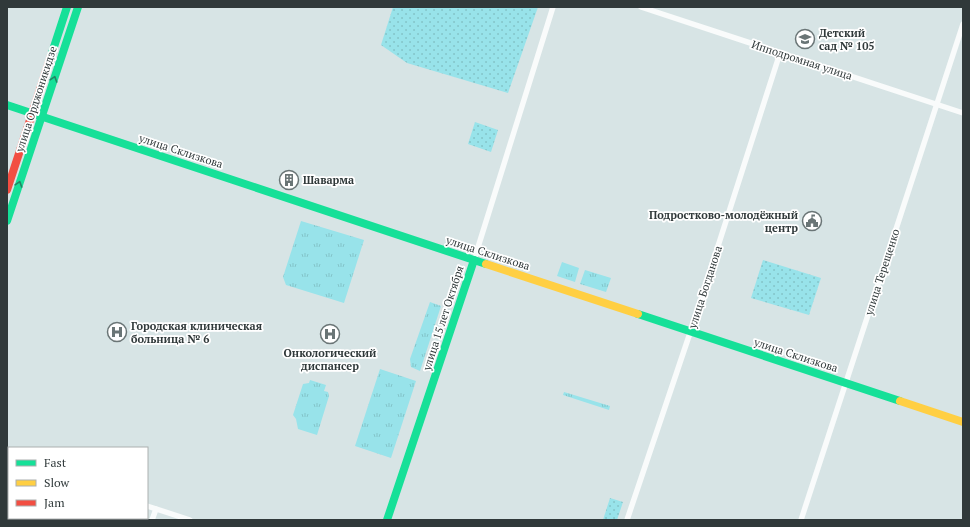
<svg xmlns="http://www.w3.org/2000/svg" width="970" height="527" viewBox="0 0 970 527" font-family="'PT Serif',serif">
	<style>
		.grass { fill: url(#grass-tufts) }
		.park { fill: url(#park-dots) }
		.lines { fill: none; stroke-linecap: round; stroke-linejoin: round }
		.street { stroke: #f9fbfb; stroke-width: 5.5 }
		.fast { stroke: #16e098; stroke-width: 8 }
		.slow { stroke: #ffcf43; stroke-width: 8 }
		.jam { stroke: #f24e42; stroke-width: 8 }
		.oneway { stroke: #248464 }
		.labels { text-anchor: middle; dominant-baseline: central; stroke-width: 3.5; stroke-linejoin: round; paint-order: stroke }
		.poi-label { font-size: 11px; font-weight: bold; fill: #30393a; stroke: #fff; text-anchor: start }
		.street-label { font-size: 11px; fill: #30393a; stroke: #fff }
	</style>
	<defs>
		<pattern id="grass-tufts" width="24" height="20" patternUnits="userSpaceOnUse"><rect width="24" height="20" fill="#98e3ea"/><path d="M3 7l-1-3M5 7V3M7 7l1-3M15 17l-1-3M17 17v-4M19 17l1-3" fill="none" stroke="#83c4c9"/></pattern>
		<pattern id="park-dots" width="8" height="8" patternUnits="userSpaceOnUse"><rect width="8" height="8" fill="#98e3ea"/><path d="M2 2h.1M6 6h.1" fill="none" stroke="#83c4c9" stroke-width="1.8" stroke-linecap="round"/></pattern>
	</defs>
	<rect width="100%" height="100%" fill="#d7e4e5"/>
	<g class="grass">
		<path d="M301,221L364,240L344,303L286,285L283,277Z"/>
		<path d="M562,262L579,268L575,282L557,276Z"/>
		<path d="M585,270L611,278L606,292L580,284Z"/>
		<path d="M430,302L441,306L420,371L411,367L410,359Z"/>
		<path d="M380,369L416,381L391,458L355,446Z"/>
		<path d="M310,380L326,385L324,391L328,392L329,396L317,435L298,429L296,419L293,415L303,384L309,383Z"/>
		<path d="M564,392L610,406L609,410L563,395Z"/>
	</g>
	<g class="park">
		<path d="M393,7H538L508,93L407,63L381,45Z"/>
		<path d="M475,122L498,130L491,152L468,144Z"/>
		<path d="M763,260L821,278L809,315L751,298Z"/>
		<path d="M610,498L623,502L617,520H603Z"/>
	</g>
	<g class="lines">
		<g class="street">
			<path d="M641,7L963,113"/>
			<path d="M474,260L553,7"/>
			<path d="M7,460L9,461"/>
			<path d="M147,506L190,520"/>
			<path d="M152,520L156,509"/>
			<path d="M627,520L693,324L780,53"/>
			<path d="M801,520L963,24"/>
		</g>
		<g class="fast">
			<path d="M51,56L67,7"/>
			<path d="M7,105L486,264"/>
			<path d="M7,221L78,7"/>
			<path d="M638,314L900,401"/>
			<path d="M387,520L474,260"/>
		</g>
		<g class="slow">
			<path d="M486,264L638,314"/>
			<path d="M900,401L963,422"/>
		</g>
		<path class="jam" d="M7,190L51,56"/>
	</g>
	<defs><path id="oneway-chevron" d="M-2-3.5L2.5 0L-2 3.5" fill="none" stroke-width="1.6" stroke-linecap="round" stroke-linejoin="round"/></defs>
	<g class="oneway">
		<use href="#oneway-chevron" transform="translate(54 79) rotate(-72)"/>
		<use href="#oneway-chevron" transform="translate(19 184) rotate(-72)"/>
	</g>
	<defs>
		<g id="school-ring" transform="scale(1)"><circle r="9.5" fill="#fff" stroke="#6a7576" stroke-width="1.5"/><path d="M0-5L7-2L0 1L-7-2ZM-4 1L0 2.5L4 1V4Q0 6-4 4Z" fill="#6a7576"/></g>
		<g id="building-ring" transform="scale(1)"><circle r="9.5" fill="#fff" stroke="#6a7576" stroke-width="1.5"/><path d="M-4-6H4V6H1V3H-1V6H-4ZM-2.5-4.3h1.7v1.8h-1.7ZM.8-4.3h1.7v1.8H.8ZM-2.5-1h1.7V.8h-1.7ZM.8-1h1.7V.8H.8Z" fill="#6a7576"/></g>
		<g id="civic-ring" transform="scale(1)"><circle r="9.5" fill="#fff" stroke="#6a7576" stroke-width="1.5"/><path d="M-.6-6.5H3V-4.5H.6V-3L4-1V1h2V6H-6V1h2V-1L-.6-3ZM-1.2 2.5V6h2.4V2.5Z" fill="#6a7576"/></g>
		<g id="hospital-ring" transform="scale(1)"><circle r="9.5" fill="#fff" stroke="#6a7576" stroke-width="1.5"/><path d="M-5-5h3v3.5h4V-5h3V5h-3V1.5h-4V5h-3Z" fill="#6a7576"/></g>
	</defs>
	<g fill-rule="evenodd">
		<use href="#school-ring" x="805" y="39"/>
		<use href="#building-ring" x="289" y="180"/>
		<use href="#civic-ring" x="812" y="221"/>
		<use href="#hospital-ring" x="117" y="332"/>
		<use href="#hospital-ring" x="330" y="334"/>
	</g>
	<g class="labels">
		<g class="poi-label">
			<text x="819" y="33">Детский<tspan x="819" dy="13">сад № 105</tspan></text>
			<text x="303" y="180">Шаварма</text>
			<text x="798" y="215" text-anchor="end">Подростково-молодёжный<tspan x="798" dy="13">центр</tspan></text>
			<text x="131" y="326">Городская клиническая<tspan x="131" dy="13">больница № 6</tspan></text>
			<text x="330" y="353" text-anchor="middle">Онкологический<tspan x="330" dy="13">диспансер</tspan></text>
		</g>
		<g class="street-label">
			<text transform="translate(802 60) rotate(18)">Ипподромная улица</text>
			<text transform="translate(36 99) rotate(-72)">улица Орджоникидзе</text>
			<text transform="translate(181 151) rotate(18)">улица Склизкова</text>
			<text transform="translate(488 253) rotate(18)">улица Склизкова</text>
			<text transform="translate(882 272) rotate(-72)">улица Терещенко</text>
			<text transform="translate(705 287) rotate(-72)">улица Богданова</text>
			<text transform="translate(443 318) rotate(-72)">улица 15 лет Октября</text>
			<text transform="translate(796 355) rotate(18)">улица Склизкова</text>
		</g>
	</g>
	<rect width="970" height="527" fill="none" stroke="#30393a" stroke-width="16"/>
	<rect x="8" y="447" width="140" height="72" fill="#ffffff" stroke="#acb0b0"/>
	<rect x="16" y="460" width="20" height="6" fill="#16e098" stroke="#acb0b0"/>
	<text x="44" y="467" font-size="12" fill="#30393a">Fast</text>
	<rect x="16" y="480" width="20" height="6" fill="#ffcf43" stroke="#acb0b0"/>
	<text x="44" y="487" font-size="12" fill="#30393a">Slow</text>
	<rect x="16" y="500" width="20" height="6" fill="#f24e42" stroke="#acb0b0"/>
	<text x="44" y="507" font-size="12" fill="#30393a">Jam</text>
</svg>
